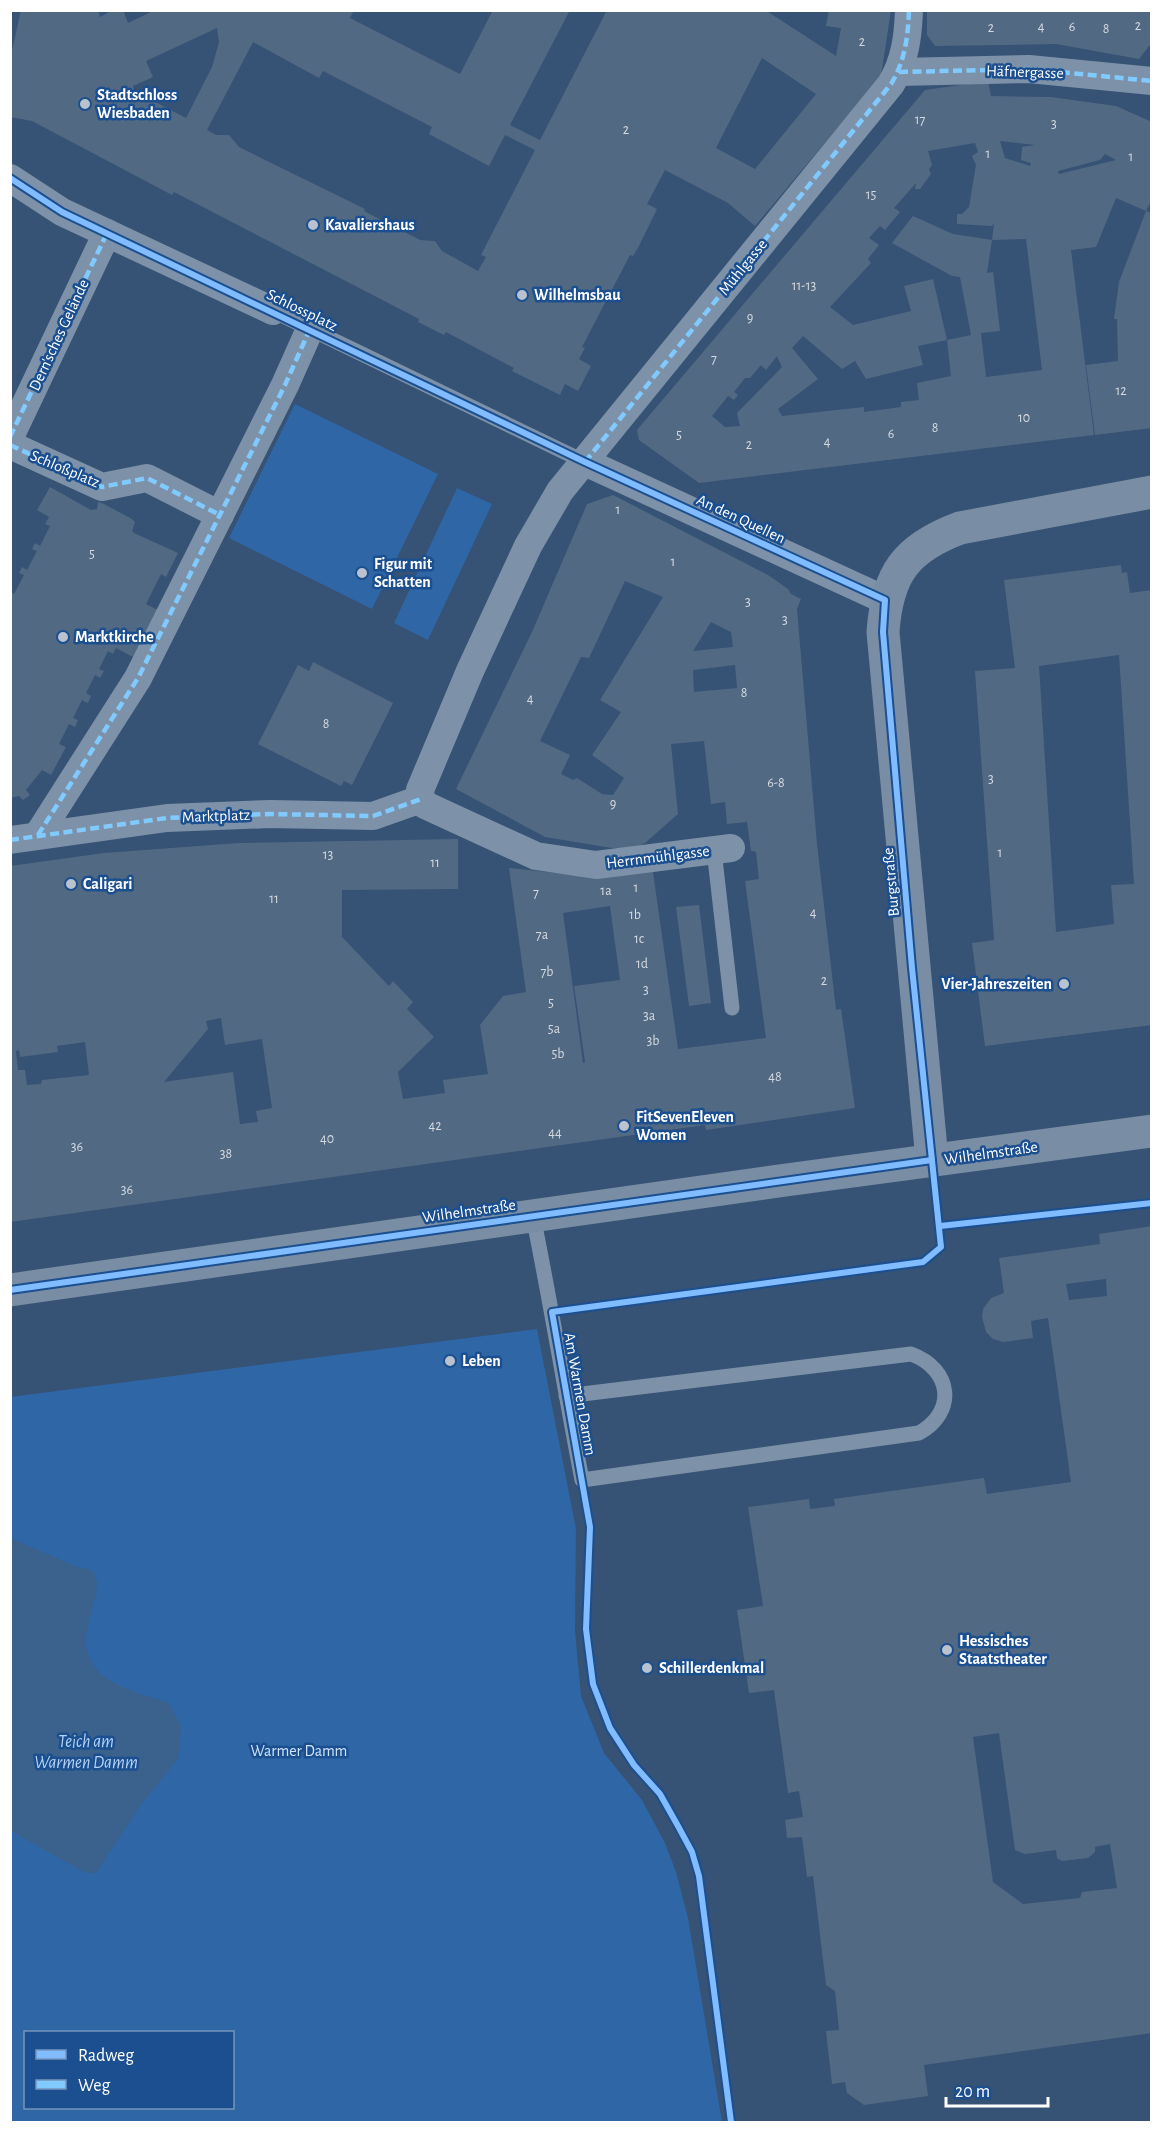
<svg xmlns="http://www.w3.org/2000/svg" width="1162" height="2133" viewBox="0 0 1162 2133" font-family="'Alegreya Sans',sans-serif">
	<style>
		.green { fill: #2f66a5; fill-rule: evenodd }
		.water { fill: #3b618d }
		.building { fill: #526984; fill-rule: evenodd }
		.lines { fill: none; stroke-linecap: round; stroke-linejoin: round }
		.lane { stroke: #7d92a8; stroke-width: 15 }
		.street { stroke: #7d92a8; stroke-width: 28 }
		.secondary { stroke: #798da4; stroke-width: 33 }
		.quiet { stroke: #80caff; stroke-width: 4.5; stroke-dasharray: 9 4.5; stroke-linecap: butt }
		.cycleway-casing { stroke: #1b4f8f; stroke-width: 10 }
		.cycleway { stroke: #80bcff; stroke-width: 6 }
		.poi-dot { fill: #b9c2ce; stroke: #1b4f8f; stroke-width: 2 }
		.labels { text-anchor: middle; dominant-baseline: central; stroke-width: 5; stroke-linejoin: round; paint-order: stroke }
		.number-label { font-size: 14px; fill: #d4dae0 }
		.street-label { font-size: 16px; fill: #fff; stroke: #1b4f8f }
		.poi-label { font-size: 16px; font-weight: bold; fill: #fff; stroke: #1b4f8f; text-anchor: start }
		.park-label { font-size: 16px; fill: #cfe3fa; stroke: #1b4f8f }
		.water-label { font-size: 18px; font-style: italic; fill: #b5d3f5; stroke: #1b4f8f }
	</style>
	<rect width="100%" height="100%" fill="#365274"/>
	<g class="green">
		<path d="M295,404L438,474L372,609L229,538Z"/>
		<path d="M457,488L492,504L428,640L394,623Z"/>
		<path d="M537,1329L576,1529L575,1631L581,1696L604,1753L642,1800L665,1843L676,1872L688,1918L722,2122H11L10,1397ZM26,2032H232V2108H26Z"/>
	</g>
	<path class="water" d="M11,1538L72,1565L93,1571C100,1583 96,1593 93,1606C90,1620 83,1638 87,1651C97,1687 141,1693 169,1703L181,1727L178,1759L142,1803L96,1873L84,1872L11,1831Z"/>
	<g class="building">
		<path d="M21,10H98L100,17L113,10H123L128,23L155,10H354L350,18L460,74L493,10H570L510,125L540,140L607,10H765L836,56L841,28L826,26L829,10H891L881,76L755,226L728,203L665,170L647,204L657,209L639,246L633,256L630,255L582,347L585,348L579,359L591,366L578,391L565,384L560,395L512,371L514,368L446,332L444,335L418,322L419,319L174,192L172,195L32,121L10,117V59ZM217,28L219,42L212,67L186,118L134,91L133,86L153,77L146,61ZM253,42L319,78L323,71L432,127L429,134L489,166L505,135L535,150L481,255L486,257L478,271L442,251L435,241L420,240L364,211L365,209L239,147L229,135H216L207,130ZM762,58L816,94L755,169L716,148Z"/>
		<path d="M927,10H1152V42L1139,59L1056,44L935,46L927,35Z"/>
		<path d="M988,81L991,96L1051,97L1116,106L1152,122V199L1146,211L1116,198L1096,247L1071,250L1094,435L699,483L639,440L637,430L925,90ZM1000,141L1035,145L1022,147L1021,160L1031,163L1030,166L1005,158ZM975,143L978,152L972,156L976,165L969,207L962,214H957V224L992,226L994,223L992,240L1026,239L1042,370L986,377L981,333L1000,331L993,272L987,273L992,240L953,234L913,216L892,243L952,276L960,277L971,335L947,340L951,376L917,383L919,400L901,402V407L864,412V407L782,416L778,409L818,379L792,348L803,336L842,369L855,361L866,379L923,365L918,346L947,340L933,279L904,286L911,311L853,325L830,307L871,263L868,259L879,245L869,238L880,226L885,230L900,212L894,208L916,183L915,189H920L931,174L929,169L932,165L928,151ZM1105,154L1116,160L1059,174L1058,171L1100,160ZM777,356L782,367L737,413L740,426L725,427L712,416L728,396L734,400L738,395L734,392L745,378H750L761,365L766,370Z"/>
		<path d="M1146,211L1152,213V428L1095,435L1086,365L1118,361L1117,319H1114L1119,282Z"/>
		<path d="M50,487L91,510L97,509L98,502L102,503L132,519L135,522L132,531L134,533L178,553L166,577L161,574L146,604L158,610L133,657L116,648L113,654L108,651L99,669L104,671L100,678L95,675L86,693L91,696L88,703L82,700L73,718L78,720L75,727L69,724L59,744L66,747L51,775L42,770L26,790L30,795L23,800L19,796L10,798V592L14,594L24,575L19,573L22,567L27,570L37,551L32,549L35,543L40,546L50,526L45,524L49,517L37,510Z"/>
		<path d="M613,495L768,575L788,589L791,594L801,599L797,609L817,844L836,1010L841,1009L855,1108L706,1130L705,1125L10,1222V866L104,853L239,843L458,839V889L342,890V937L389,986L393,981L413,1002L407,1009L434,1037L398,1072L403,1099L445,1093L443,1080L488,1074L480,1025L503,996L526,992L509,868L558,873L653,872L678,1049L766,1038L745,881L759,879L756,852L751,851L747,822L727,824L725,802L711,804L704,741L671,744L678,814L645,843L634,848L618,849L545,837L456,789L532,632L587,504ZM625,581L663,597L600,700L621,712L592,755L624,778L613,795L602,794L577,778L573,780L561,774L570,755L540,741L581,657L589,658ZM711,622L731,632L733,647L693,651ZM735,665L737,688L694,692L693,670ZM610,906L620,980L574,986L585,1062L583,1063L563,913ZM221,1018L225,1045L262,1039L272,1108L256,1111L258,1122L240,1124L233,1072L164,1082L208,1029L206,1021ZM85,1042L89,1075L42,1080L41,1084L27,1085L25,1070H18L16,1051L19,1050L20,1057L58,1052L57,1046Z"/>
		<path d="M1121,565L1122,573L1127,572L1130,593L1152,590V1025L985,1046L972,943L994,940L975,671L1015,668L1004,580ZM1119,655L1134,884L1111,885L1114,924L1056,932L1039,666Z"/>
		<path d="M313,662L393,703L352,785L344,781L341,786L258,744L298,665L309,671Z"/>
		<path d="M699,905L711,1003L689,1006L676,907Z"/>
		<path d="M1152,1226V2033L924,2065L928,2096L864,2105L847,2093L845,2082L832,2084L826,2031L839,2030L835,1991L826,1985L813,1876L807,1877L802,1837L787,1838L785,1820L803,1817L799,1791L788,1793L774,1690L749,1693L737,1610L763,1606L748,1507L809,1499L810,1509L835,1506L834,1499L984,1478L987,1494L1071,1482L1048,1318L1031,1321L1033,1338L1003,1342L993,1339L986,1332L982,1317L983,1309L991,1298L1004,1293L999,1258L1100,1244L1099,1234ZM1106,1279L1107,1296L1069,1300L1066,1284ZM999,1733L1015,1850L1025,1854L1056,1850L1057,1858L1062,1861L1088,1858L1095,1852V1847L1110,1844L1117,1888L1082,1892L1080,1898L1023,1904L993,1882L973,1737Z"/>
	</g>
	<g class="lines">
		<g class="lane">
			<path d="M273,311L585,462"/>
			<path d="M714,850L732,1008"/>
			<path d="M533,1216C551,1304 565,1392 582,1480L919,1433C957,1412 952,1369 911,1354L566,1396"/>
		</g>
		<g class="street">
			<path d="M899,72L1029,69L1152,81"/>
			<path d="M10,178L62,212L273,311"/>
			<path d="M10,437L107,233"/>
			<path d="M10,445L102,487L147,478L220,515"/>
			<path d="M585,462L885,600"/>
			<path d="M421,799L420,790L470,671L528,546L560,491L891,84C905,61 908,37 909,10"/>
			<path d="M421,799L425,805L536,856L596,865L731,848"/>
			<path d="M38,835L138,678L285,385L310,329"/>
			<path d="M10,840L167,818L270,814L373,816L421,799"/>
		</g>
		<g class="secondary">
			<path d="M932,1160L883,632C887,574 906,548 960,528L1152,492"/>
			<path d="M10,1290L786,1180L1152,1131"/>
		</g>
		<g class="quiet">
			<path d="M899,72L1029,69L1152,81"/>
			<path d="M10,437L107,233"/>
			<path d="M10,445L102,487L147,478L220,515"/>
			<path d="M585,462L891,84C905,61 908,37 909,10"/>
			<path d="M38,835L138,678L285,385L310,329"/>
			<path d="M10,840L167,818L270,814L373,816L421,799"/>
		</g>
		<g class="cycleway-casing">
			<g id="cycleway">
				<path d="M10,178L62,212L585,462L885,600L883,632L912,968L941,1247L923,1262L552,1312L590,1527L586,1629L593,1684L610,1728L634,1765L660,1794L678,1826L692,1852L699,1876L731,2122"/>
				<path d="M940,1226L1152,1203"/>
				<path d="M10,1290L932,1160"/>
			</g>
		</g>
		<use href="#cycleway" class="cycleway"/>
	</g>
	<g class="poi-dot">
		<circle cx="85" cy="104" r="6"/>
		<circle cx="313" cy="225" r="6"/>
		<circle cx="522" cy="295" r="6"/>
		<circle cx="362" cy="573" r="6"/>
		<circle cx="63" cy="637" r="6"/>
		<circle cx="71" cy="884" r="6"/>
		<circle cx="1064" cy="984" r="6"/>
		<circle cx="624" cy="1126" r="6"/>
		<circle cx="450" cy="1361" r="6"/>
		<circle cx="947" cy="1650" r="6"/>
		<circle cx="647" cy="1668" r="6"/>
	</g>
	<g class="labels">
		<g class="number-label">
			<text x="1138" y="26">2</text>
			<text x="1041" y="27">4</text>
			<text x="1072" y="27">6</text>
			<text x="991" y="28">2</text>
			<text x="1106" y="29">8</text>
			<text x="862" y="42">2</text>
			<text x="920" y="120">17</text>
			<text x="1054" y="124">3</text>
			<text x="626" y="130">2</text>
			<text x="988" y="154">1</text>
			<text x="1131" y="157">1</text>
			<text x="871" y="195">15</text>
			<text x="804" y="286">11-13</text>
			<text x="750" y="318">9</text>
			<text x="714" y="359">7</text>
			<text x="1121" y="391">12</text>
			<text x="1024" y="418">10</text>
			<text x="935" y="428">8</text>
			<text x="891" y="434">6</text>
			<text x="679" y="435">5</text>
			<text x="827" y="442">4</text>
			<text x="749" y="445">2</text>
			<text x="618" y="510">1</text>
			<text x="92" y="554">5</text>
			<text x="673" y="562">1</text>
			<text x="748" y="602">3</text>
			<text x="785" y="620">3</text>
			<text x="744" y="693">8</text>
			<text x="530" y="699">4</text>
			<text x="326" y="724">8</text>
			<text x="991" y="779">3</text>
			<text x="776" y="783">6-8</text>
			<text x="613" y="804">9</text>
			<text x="1000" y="853">1</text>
			<text x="328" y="855">13</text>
			<text x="435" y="863">11</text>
			<text x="636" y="888">1</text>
			<text x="606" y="891">1a</text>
			<text x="536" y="893">7</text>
			<text x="274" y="899">11</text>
			<text x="813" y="913">4</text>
			<text x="635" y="915">1b</text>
			<text x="542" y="935">7a</text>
			<text x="639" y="939">1c</text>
			<text x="642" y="964">1d</text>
			<text x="547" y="972">7b</text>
			<text x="824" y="981">2</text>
			<text x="646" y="990">3</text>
			<text x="551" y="1003">5</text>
			<text x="649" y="1016">3a</text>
			<text x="554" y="1029">5a</text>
			<text x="653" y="1041">3b</text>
			<text x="558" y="1054">5b</text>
			<text x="775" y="1077">48</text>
			<text x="435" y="1126">42</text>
			<text x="555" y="1133">44</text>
			<text x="327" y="1139">40</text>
			<text x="77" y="1147">36</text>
			<text x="226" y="1154">38</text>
			<text x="127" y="1190">36</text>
		</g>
		<g class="street-label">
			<text transform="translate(1025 72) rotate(2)">Häfnergasse</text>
			<text transform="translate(743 267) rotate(-51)">Mühlgasse</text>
			<text transform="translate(302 310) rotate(26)">Schlossplatz</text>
			<text transform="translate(59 335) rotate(-65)">Dern'sches Gelände</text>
			<text transform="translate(65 469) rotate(23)">Schloßplatz</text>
			<text transform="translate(741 519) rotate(25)">An den Quellen</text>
			<text transform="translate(216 816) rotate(-2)">Marktplatz</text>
			<text transform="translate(658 857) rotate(-7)">Herrnmühlgasse</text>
			<text transform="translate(891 882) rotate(-95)">Burgstraße</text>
			<text transform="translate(991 1153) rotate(-8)">Wilhelmstraße</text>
			<text transform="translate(469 1211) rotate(-8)">Wilhelmstraße</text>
			<text transform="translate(580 1394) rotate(80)">Am Warmen Damm</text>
		</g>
		<g class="poi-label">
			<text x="97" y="95">Stadtschloss<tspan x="97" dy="18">Wiesbaden</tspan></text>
			<text x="325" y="225">Kavaliershaus</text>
			<text x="534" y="295">Wilhelmsbau</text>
			<text x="374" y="564">Figur mit<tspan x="374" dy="18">Schatten</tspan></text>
			<text x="75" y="637">Marktkirche</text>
			<text x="83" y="884">Caligari</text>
			<text x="1052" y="984" text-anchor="end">Vier-Jahreszeiten</text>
			<text x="636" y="1117">FitSevenEleven<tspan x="636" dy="18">Women</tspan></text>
			<text x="462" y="1361">Leben</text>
			<text x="959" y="1641">Hessisches<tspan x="959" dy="18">Staatstheater</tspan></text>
			<text x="659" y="1668">Schillerdenkmal</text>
		</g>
		<g class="park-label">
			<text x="299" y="1751">Warmer Damm</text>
		</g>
		<g class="water-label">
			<text x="86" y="1742">Teich am<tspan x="86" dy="21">Warmen Damm</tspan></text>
		</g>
	</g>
	<rect width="1162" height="2133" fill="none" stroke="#ffffff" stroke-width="24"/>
	<rect x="24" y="2031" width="210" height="78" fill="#1b4f8f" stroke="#7695bc" stroke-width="1.5"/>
	<rect x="36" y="2050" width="30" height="9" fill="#80bcff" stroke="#7695bc" stroke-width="1.5"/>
	<text x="78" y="2061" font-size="18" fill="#ffffff">Radweg</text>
	<rect x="36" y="2080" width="30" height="9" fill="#80caff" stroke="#7695bc" stroke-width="1.5"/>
	<text x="78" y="2091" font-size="18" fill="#ffffff">Weg</text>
	<path d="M946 2097v9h102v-9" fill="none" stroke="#ffffff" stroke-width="3"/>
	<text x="955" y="2097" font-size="18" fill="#ffffff" stroke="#1b4f8f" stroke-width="4.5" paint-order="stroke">20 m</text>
</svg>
